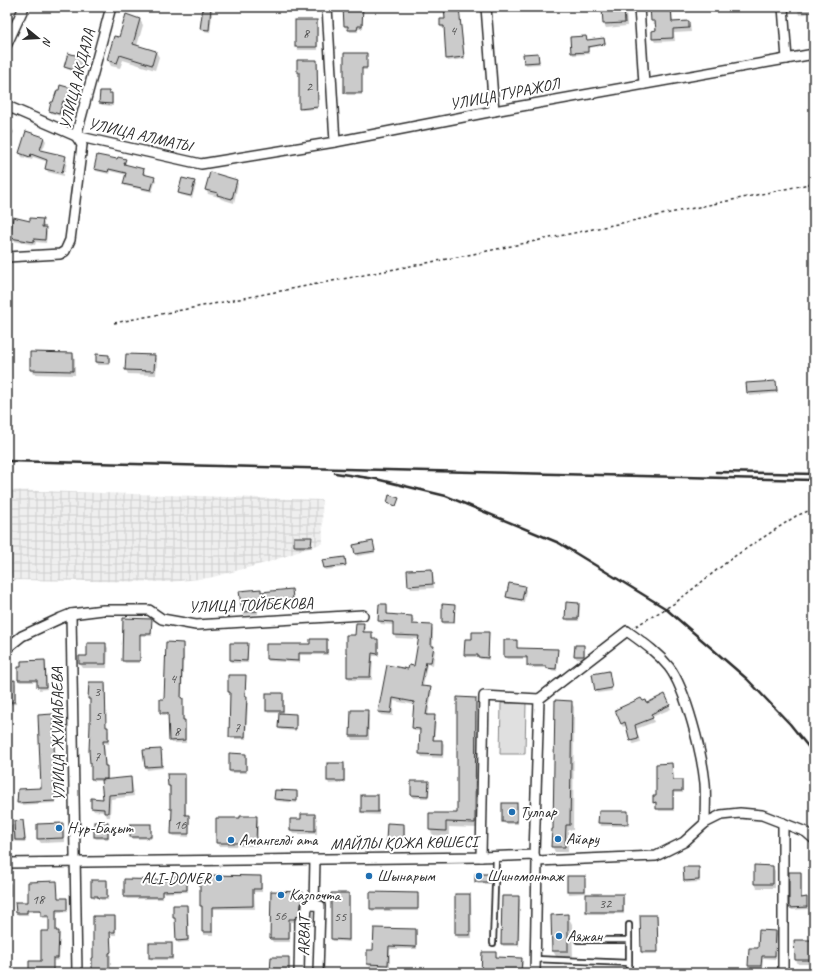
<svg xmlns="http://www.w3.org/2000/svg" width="821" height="980" viewBox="0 0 821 980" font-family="Caveat,sans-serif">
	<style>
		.industrial { fill: url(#industrial-grid) }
		.garden { fill: #e0e0e0; stroke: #868686 }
		.shadow { fill: #0003 }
		.building { fill: #cbcbcb; stroke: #2b2b2b }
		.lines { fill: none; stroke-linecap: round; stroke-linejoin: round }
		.lane-casing { stroke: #2b2b2b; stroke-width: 8 }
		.street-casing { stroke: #2b2b2b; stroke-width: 12 }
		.path { stroke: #2b2b2b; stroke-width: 1.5; stroke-dasharray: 3 3; stroke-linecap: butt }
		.lane { stroke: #fff; stroke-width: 4.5 }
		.street { stroke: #fff; stroke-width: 9 }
		.rail { stroke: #2b2b2b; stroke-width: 2.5 }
		.poi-dot { fill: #1f6fb2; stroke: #fff; stroke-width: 1.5 }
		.labels { text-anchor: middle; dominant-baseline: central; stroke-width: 4; stroke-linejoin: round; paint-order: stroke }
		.number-label { font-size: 14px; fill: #535353 }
		.street-label { font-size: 16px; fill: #2b2b2b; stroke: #fff }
		.poi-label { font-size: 16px; fill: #2b2b2b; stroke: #fff; text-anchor: start }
	</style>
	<defs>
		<pattern id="industrial-grid" width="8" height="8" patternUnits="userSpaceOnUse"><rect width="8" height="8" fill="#efefef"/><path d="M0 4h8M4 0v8" fill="none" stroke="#cdcdcd"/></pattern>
	</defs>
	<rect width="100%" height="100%" fill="#fff"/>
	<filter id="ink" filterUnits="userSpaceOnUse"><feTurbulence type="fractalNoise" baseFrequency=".025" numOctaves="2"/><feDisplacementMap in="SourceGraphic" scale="8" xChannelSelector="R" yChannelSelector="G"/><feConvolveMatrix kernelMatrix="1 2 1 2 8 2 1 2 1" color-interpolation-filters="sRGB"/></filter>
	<g filter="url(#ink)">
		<path class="industrial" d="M7,490L322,500L323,543L269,562L209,578L169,582L7,580Z"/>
		<path class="garden" d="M501,703H526L525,754H500Z"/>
		<g class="shadow">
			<path d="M204,7H213L210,32L203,31L201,29Z"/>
			<path d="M345,7H363V29H358V32H350L349,28L346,29L345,26Z"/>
			<path d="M445,7H459L465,59L448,61L447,59L445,28H442L441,26L446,20Z"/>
			<path d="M650,7H672L673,23L688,22L690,25L691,32L674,33L675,41L655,42L653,39L657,31L656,24H654L652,21Z"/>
			<path d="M797,7H810L811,13L799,15Z"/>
			<path d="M624,8L626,12L627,26L606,28L604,24Z"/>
			<path d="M140,20L143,25L137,46L156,52L159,57L155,70L123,60L120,68L111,66L108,60L119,38Z"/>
			<path d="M316,21L318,25V50H298L296,46Z"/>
			<path d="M586,37L587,41L604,39L606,45L588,48L589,54L573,55L571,38Z"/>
			<path d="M366,54L367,56V70H362V95H347L345,93Z"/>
			<path d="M538,54L540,64L526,65L525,62Z"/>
			<path d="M84,58L86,61L82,74L67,69L65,67Z"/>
			<path d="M317,61L318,63V109L302,110L300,108V74L298,72Z"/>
			<path d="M77,91L79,93L75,106L64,103L60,116L51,113L50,111L52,103Z"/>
			<path d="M109,94H112L113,96V106L102,105L100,103Z"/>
			<path d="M7,127L12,129L14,132L7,146Z"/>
			<path d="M44,138L46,141L42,152L65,157L67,161L65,172L47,168V170L64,174V176L48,172L46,168L48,162L33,157L32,160L22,157L20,153Z"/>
			<path d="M125,160L126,163V166L143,170L145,173L144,175L154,178L156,180L152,192L125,186L124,184L127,175L110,171L109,174L96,171L95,169L118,161Z"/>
			<path d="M236,180L238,184L234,203L221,199L219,197L208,194L206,190Z"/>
			<path d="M194,182L196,185L192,198L181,195L179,193Z"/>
			<path d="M42,220L44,224V228H45L47,232L46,243L36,242L35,245L13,241L11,238L31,222Z"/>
			<path d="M810,327H814V346L813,344Z"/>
			<path d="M73,354L75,358V375L33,374L31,370Z"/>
			<path d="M97,355L108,356L110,358L109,365H98L97,362Z"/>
			<path d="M154,356L157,360L156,375L128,374L126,370Z"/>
			<path d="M776,382L778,393L749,396L748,393L747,384Z"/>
			<path d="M311,538L312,541V548H296L295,545Z"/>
			<path d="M372,543L375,553L357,556L354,546Z"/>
			<path d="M344,558L346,567L326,570L325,568Z"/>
			<path d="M431,570L433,574L434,588L411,589L409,585Z"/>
			<path d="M524,587L526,590L524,602L509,599L507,596Z"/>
			<path d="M260,590L262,593L291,590L293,594L294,603L263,605V608H258V614L244,615L242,612Z"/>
			<path d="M579,604L580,606L579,621H568L566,618Z"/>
			<path d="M380,605H386L388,608V615L412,617L414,620L413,625L431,626L433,629V647L435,650L433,665L427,664L423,687L430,688L432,691L428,716H434L436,720L434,741H442L444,744L443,758L422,757L420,754L421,731H415L413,728L415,705L394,701L393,716L381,715L379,712L409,671L415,667L420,639L396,638L394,635V625L381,624L379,621Z"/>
			<path d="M454,606L455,608V624H444L443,622Z"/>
			<path d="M124,619L151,620L152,622V636H140V663H125L123,660Z"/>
			<path d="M363,624L365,627V633H371L373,636V640H377L379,643V656H373L372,680H350L348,677L356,636Z"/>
			<path d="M488,633L489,636V660L480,659L479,657H467L465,654Z"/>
			<path d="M327,640L328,642V655H300V663L268,661L267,659Z"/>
			<path d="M516,641L518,649L557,650L558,653L557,671L548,670L547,668H529L528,665V659H507L505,657Z"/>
			<path d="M105,644L108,648L107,668H83L80,664Z"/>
			<path d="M183,644L184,646V662H183L182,699L183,702L184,721L186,724V743H171L170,740L169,715H162L161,713Z"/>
			<path d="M231,644H247L248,646V663H232L231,660Z"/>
			<path d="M576,646H583L585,648V659H577L575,656Z"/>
			<path d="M45,661L46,664L47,689L39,690L38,682H20L19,680Z"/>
			<path d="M608,672L612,691L597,693L596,691Z"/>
			<path d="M229,676H245L246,679V697L248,700L246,739H231L230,736L231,695L229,692Z"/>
			<path d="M14,681L16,684V704L7,705V682Z"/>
			<path d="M90,683H104L106,686V728L109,731V744L104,743L106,767L108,769V780L130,778L132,782L134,796L111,799L110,817H107L105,812L94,811L92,808L104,800L102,781H94L92,778Z"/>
			<path d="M283,694L284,697V714L296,715L297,717L296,731L281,730L279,728L280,713H268L267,710Z"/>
			<path d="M475,699L478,704V828L449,827V836L433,835L430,830V814H458Z"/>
			<path d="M666,699L671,709L652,717L654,722L636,729L640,742L633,744L627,725L623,727L621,723L643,702L647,704Z"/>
			<path d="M571,702L574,707L573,830H568V852H555L552,846Z"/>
			<path d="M367,711L369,716V740H353L351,735Z"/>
			<path d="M52,715L54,718L55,771H54L56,803L20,805L18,803L42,789Z"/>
			<path d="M160,750L162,752L163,768L147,770L146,767L144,751Z"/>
			<path d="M246,755L247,757V773H231L230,771Z"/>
			<path d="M328,764H343L345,766V783L329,784L328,781Z"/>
			<path d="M672,764L673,767L674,781H681L683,783V793H674V811H659L657,805H656L654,802Z"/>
			<path d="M168,775H185L186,777V816H188L190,818L189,837L174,836L172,834V811L171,809Z"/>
			<path d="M412,782H428L430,785L429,798H413L412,795Z"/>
			<path d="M297,792L298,795L297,803L276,801L275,799Z"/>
			<path d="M378,796L379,798V815L363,814L362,812Z"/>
			<path d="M517,804L518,807V824H505L503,822Z"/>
			<path d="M600,812H627L629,814V826H601L599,823Z"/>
			<path d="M315,815L317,819V834H293L291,830L302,820Z"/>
			<path d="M256,817L258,820V846H219L217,843Z"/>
			<path d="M23,821L24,824L26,842L7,841V825H15Z"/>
			<path d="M108,823L109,825V839H96L95,837Z"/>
			<path d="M62,824L64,828L65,842L41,843L38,839Z"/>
			<path d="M150,825L152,828L151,839H132L131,836Z"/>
			<path d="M403,825L405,827V843H389L387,841Z"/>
			<path d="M773,867L775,871V888H757L755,884Z"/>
			<path d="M698,868L700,870V882L686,883L685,880Z"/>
			<path d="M801,873L802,875V899L806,898L808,909L792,910L790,907Z"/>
			<path d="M490,875L491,878V884H478L476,882Z"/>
			<path d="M186,876L188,879V892L163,893V899H127L125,896Z"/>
			<path d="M261,877L262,880V892H254L255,909H213V935H204L203,932L202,908L201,905Z"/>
			<path d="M568,877H584L585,879L586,893L569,894L568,891Z"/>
			<path d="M106,881L108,883V900H101L99,898H94L92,896Z"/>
			<path d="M7,882H10L12,884V897H7Z"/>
			<path d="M56,882L58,885V899H66L68,901V912L57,913V932H59L60,934L59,960L53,961L54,973H30L42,961L50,932V918H43L42,912H28V915H18L17,913Z"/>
			<path d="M303,893L305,896V904L302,908V918L296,922H290V942H273L271,939Z"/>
			<path d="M349,894L350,897V942L333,941L332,939Z"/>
			<path d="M417,894L419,897L418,911H372L371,908Z"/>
			<path d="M469,895L471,899L472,938H458L456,934Z"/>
			<path d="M622,895L624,898V914H589L587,912Z"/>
			<path d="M518,897L520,900L519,946H503L502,943Z"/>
			<path d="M187,906L188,908L189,942L178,943L177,940L176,920L174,918Z"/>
			<path d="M567,915L572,924L573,959L558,960L553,951L552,916Z"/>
			<path d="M656,916L658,918V954H643L642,952Z"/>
			<path d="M115,917L116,920V935H111V973H93L94,959Z"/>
			<path d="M416,930L417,933V949H390V967H370L368,964V951H374Z"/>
			<path d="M776,932L777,934L776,959L763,958L762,968H751L749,966L759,949Z"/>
			<path d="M812,941L814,945V964H798L796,960Z"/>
			<path d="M172,944L173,946V960H152L150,958Z"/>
			<path d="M496,953L497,958L521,959L523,961L522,973H482Z"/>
			<path d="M173,970H188L190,973H173Z"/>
			<path d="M567,971V973H551V972Z"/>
			<path d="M640,971H655L656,973H640Z"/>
		</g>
		<g class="building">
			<path d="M203,7H211L209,30L200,29Z"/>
			<path d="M343,7H363L362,26H358L357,30H348V26H344Z"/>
			<path d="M444,7H459L464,57L446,59L444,26H440V19H445Z"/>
			<path d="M624,7L625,23L603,24L602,8Z"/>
			<path d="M650,7H671L672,22L689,21V28L673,29V38L652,39V31L656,30L655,21H651Z"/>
			<path d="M126,14L140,19L133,44L156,51L152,65L120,55L117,63L107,60L114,36L119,37Z"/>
			<rect x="295" y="20" width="22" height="27"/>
			<path d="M586,36L587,40L604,38L605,44L588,47V52L571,53L570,37Z"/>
			<path d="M68,53L85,58L81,72L64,67Z"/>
			<path d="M344,53H367V68H362V93H344Z"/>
			<path d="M538,53L539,62L524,63L523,54Z"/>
			<path d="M297,60H317L318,107L299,109V72H297Z"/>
			<path d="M60,85L78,90L74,104L63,101L59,114L49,111L51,102H53L57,90H59Z"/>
			<path d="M100,91H109V93H112V104L99,103Z"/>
			<path d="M26,131L44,137L40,150L66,156L62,173L45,169L47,160L31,154L30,157L19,153Z"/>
			<path d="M97,155L117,159L118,157L126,159L124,164L144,169L143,174L155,177L151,190L123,184L126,173L109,169L108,172L94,169Z"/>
			<path d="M210,172L237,180L232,199L217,195L218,193L205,190Z"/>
			<path d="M182,178L195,181L191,196L178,193Z"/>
			<path d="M13,217L30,221V218L43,219L42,227H46L45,240L34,239V242L10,238Z"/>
			<path d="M30,352L73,353V371L30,370Z"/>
			<path d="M96,354L109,355V363L96,362Z"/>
			<path d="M126,354L155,355L154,371L125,370Z"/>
			<path d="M776,381L777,391L747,393L746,383Z"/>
			<path d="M389,495L399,498L396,506L387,503Z"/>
			<path d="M294,537H312L311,546H294Z"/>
			<path d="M373,541L375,551L355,554L353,545Z"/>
			<path d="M345,557L346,565L324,568L322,560Z"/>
			<path d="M432,569L433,584L408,586L407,570Z"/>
			<path d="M509,583L525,586L522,600L506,597Z"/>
			<path d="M261,589V592L292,589L293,599L262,602V604L256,605L257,611L242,612L239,591Z"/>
			<path d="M566,602L579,603L578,619H565Z"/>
			<path d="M379,604H387V614L412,616V624L432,625L431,646H434L431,662H426L421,686L431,687L426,715H435L433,740H442V755L419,754L420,729L412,728L414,702L393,698L391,713L378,712L387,665L408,669L409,665L414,666L419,636L393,635V622L378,621Z"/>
			<path d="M442,604L455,605L454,622H442Z"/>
			<path d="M123,618L152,619L151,634H140V661H122Z"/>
			<path d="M356,623H364L363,632H372V639H378V654L372,653L370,677H347V653H346V635H355Z"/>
			<path d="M472,632H489L488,658L478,657V655H464L465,639H472Z"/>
			<path d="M310,639H327V653H299V661L266,659V644H310Z"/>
			<path d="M504,640H517V648L558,649L556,669L546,668V666H527V657H504Z"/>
			<path d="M166,642L183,643V660H182L181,698H183V720H185V740L169,741L168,713H160V699H164Z"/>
			<path d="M87,643H106V664H79V656H87Z"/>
			<path d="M230,643H248L247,661L230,660Z"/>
			<path d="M575,645H584V656H574Z"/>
			<path d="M45,660L46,687H37V680H18V667H21V661Z"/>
			<path d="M609,671L612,688L595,691L592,674Z"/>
			<path d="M228,675H246L245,696H247L245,737H229L230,692H228Z"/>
			<path d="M15,680V702H7V681Z"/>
			<path d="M89,682H105L106,727H108V741H103L105,766H107V779H91V763H90L89,751L90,725V699H88Z"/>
			<rect x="266" y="693" width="17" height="18"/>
			<path d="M665,694L670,705L651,714L653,718L635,725L638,739L630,741L625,722L621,724L615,710L641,698L643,701L646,700L647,703Z"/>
			<path d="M457,697L476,698L475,823L446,822V831L429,830V813H457Z"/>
			<path d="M555,700L572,701L570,825H566L565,847H551L552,829H553Z"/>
			<path d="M351,710H368L367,736H350Z"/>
			<path d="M279,713L296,714V729L278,728Z"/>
			<path d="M53,714L55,769H53L55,801L17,803L18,789L41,788L38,715Z"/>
			<path d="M161,749L162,766L145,767L143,750Z"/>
			<path d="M229,753L246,754V771H229Z"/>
			<rect x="327" y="763" width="17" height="18"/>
			<path d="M672,763L673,780H682V791H673V809H656V802L653,803V796H656V764Z"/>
			<path d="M167,774H185V815H189V834H171L172,809H170V786H168Z"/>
			<path d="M131,777L132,793L109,795L108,813H104V809L91,808V798L103,799L101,780Z"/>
			<path d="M411,781H429L428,796L411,795Z"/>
			<path d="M275,790L297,791V801L274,799Z"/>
			<rect x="361" y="795" width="17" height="17"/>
			<rect x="502" y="803" width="15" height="19"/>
			<path d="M599,811H628V824L598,823Z"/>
			<path d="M301,814H315V831L290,830V819H301Z"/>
			<path d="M240,816H257L256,843H216V818H240Z"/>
			<path d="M23,820L25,840H15L14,821Z"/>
			<rect x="94" y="822" width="14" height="15"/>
			<path d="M63,823V838L37,839V824Z"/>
			<path d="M387,823L404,824V841H386Z"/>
			<rect x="130" y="824" width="21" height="13"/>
			<path d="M754,865L773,866V884H754Z"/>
			<path d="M683,867H699V880L684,881Z"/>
			<path d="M789,872H801V898L807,897V907L789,908Z"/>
			<rect x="475" y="874" width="15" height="8"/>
			<path d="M187,875V890L162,891V897H124V879L171,880V876Z"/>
			<path d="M209,875L261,876V889H253V906L212,907V932H202V906H200V880H209Z"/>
			<rect x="567" y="876" width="18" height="15"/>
			<path d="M91,880H107V898H98V896H91Z"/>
			<path d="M57,881L58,898H67V910H56V931H59L58,958H53V973H29V961H41V931H49V916H41V910H27V913H16L15,902H28V882Z"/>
			<path d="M271,891L303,892V900L301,904L300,915L297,916L294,919H289V939H270Z"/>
			<path d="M370,892L418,893V909H370Z"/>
			<path d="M331,893H349V940L331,939Z"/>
			<rect x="455" y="894" width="15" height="41"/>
			<rect x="586" y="894" width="37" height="18"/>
			<path d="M502,896H519L518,944H501Z"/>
			<path d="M173,905H187L188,940L176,941L175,918H173Z"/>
			<path d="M568,914V951H552L551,915Z"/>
			<path d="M640,915H657L658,952H641Z"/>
			<path d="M93,916H115V932H110L111,952L109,953V973H92V958H93Z"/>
			<path d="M374,928L416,929V947L389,946L388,965L367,964V950H373Z"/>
			<path d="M759,930L776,931L775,956H762L761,966H748L749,948H758Z"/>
			<path d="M794,940H812V960H795Z"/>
			<rect x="149" y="943" width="23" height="15"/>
			<path d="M482,952H496V957L522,958L521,973H481Z"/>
			<path d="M271,957H289V973H270Z"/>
		</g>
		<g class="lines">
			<g class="lane-casing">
				<g id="lane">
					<path d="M629,925V973"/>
					<path d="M578,940H629"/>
					<path d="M493,943L496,857"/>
					<path d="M535,959L629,963"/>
				</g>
			</g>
			<g class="street-casing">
				<g id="street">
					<path d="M327,7L335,142"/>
					<path d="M486,7L494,111"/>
					<path d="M639,7L644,84"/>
					<path d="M783,7L787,59"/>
					<path d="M7,44L24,7"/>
					<path d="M7,106L76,136L201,164L335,142L494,111L814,54"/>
					<path d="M7,257L60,254L65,251L70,240L82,145L76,136L111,7"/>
					<path d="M71,614L77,973"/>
					<path d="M7,648L22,636L61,618L71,614L103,610H149L162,619L196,625L363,615"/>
					<path d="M783,823V973"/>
					<path d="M534,855L539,699L627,631C642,642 657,652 669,667C686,689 702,754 705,783C706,796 705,810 705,823"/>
					<path d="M481,857L484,696L539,699"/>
					<path d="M315,859L314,905L320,906L318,973"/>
					<path d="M7,863L481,857L534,855L537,861L656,856L684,842L705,823L721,815L740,813L762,815L806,832L814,839"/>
					<path d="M299,973L300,921H306L307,905H314"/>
					<path d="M535,973L537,861"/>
				</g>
			</g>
			<g class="path">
				<path d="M114,323L473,254L814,183"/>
				<path d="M809,348L814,347"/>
				<path d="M636,626L675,603L732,558L796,516L813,509L814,507"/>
			</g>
			<use href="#lane" class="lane"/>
			<use href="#street" class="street"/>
			<g class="rail">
				<path d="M7,461L814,480"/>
				<path d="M716,472L814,474"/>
				<path d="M335,473L376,479L446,496L559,543L665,608L747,679L790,724L814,754"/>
			</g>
		</g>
	</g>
	<g class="poi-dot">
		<circle cx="512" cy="812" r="4"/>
		<circle cx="59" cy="828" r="4"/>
		<circle cx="558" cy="839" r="4"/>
		<circle cx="231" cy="840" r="4"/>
		<circle cx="369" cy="876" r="4"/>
		<circle cx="479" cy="876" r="4"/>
		<circle cx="219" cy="878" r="4"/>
		<circle cx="281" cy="895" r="4"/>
		<circle cx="559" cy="936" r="4"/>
	</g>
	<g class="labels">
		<g class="number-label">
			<text x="453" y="30">4</text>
			<text x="306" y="33">8</text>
			<text x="309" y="86">2</text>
			<text x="173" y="678">4</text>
			<text x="97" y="691">3</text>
			<text x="98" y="715">5</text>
			<text x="237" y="727">7</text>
			<text x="177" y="731">8</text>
			<text x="97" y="756">7</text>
			<text x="180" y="824">16</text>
			<text x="38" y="899">18</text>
			<text x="605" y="903">32</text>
			<text x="280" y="915">56</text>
			<text x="340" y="916">55</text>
		</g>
		<g class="street-label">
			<text transform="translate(77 79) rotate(-76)">УЛИЦА АКДАЛА</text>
			<text transform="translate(505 94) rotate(-11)">УЛИЦА ТУРАЖОЛ</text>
			<text transform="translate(140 135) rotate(13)">УЛИЦА АЛМАТЫ</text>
			<text transform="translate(251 605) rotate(-2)">УЛИЦА ТОЙБЕКОВА</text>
			<text transform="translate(58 734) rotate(-91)">УЛИЦА ЖУМАБАЕВА</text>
			<text transform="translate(404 843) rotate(-1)">МАЙЛЫ ҚОЖА КӨШЕСІ</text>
			<text transform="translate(304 936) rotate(-89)">ARBAT</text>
		</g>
		<g class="poi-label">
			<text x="520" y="812">Тулпар</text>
			<text x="67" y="828">Нұр-Бақыт</text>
			<text x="566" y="839">Айару</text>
			<text x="239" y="840">Амангелді ата</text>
			<text x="377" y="876">Шынарым</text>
			<text x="487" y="876">Шиномонтаж</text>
			<text x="211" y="878" text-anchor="end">ALI-DONER</text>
			<text x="289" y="895">Казпочта</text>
			<text x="567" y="936">Аяжан</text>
		</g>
	</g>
	<rect width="821" height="980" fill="none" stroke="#fff" stroke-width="24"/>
	<rect x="12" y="12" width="797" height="956" fill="none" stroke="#2b2b2b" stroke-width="1.5" filter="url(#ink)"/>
	<g transform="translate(38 38) rotate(108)" stroke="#ffffff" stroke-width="3" paint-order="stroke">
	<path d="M0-3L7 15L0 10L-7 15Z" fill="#2b2b2b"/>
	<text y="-6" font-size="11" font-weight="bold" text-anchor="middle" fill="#2b2b2b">N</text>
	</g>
</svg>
